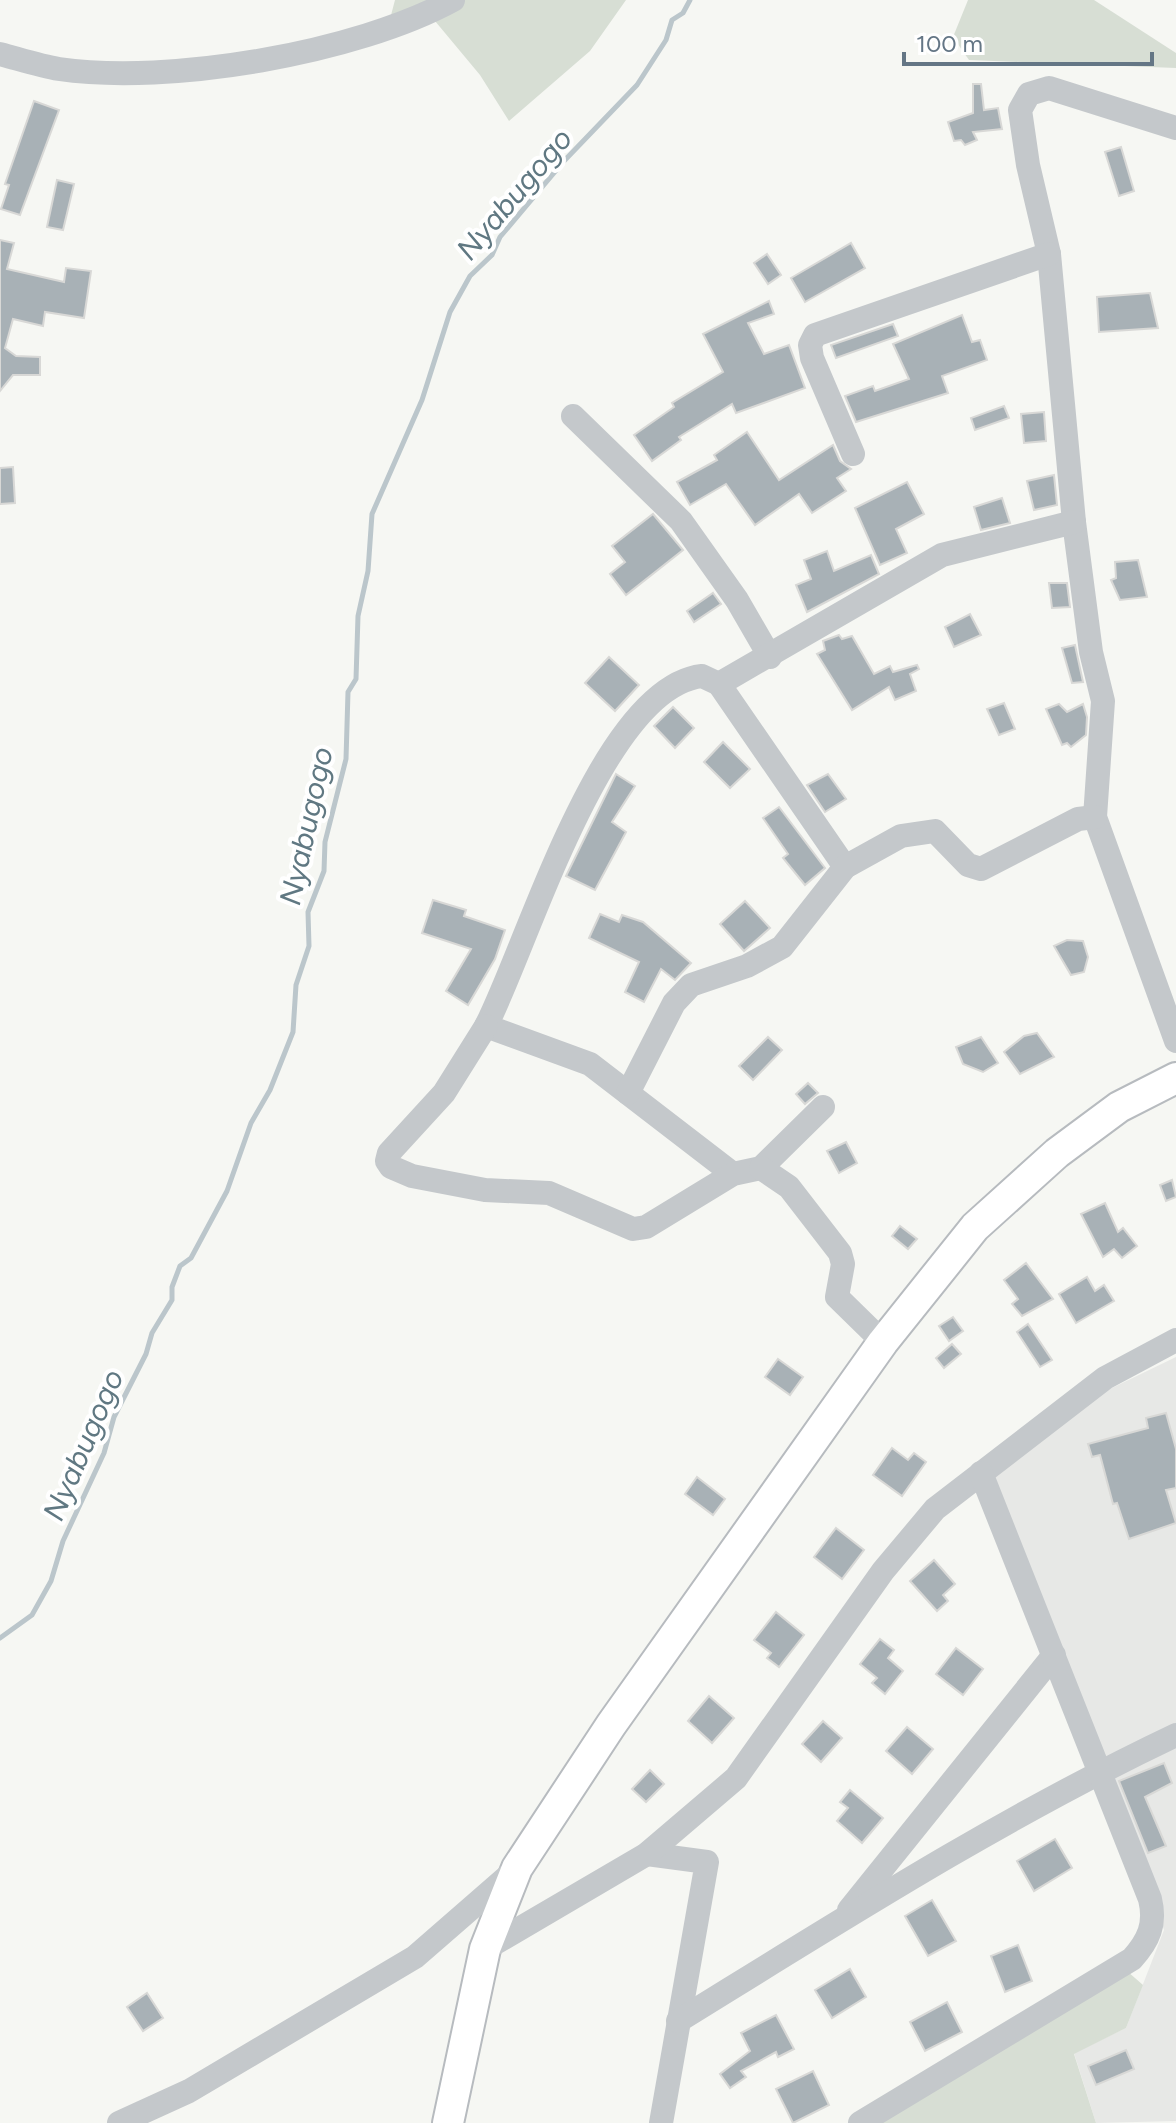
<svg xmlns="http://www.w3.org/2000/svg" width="1176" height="2123" viewBox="0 0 1176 2123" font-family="Figtree,sans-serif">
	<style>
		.built { fill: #e7e8e6 }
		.green { fill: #d7ded4 }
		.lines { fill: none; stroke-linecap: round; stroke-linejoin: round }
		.stream { stroke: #bbc6cb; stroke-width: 5 }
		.building { fill: #a8b1b6; stroke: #d8d8d6; stroke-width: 2 }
		.major-casing { stroke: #b7bbbf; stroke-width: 34 }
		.minor { stroke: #c4c8cb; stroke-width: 24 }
		.major { stroke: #fff; stroke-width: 30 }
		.labels { text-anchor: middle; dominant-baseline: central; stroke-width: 8; stroke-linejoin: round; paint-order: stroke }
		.water-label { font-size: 30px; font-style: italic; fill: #607882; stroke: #fff }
	</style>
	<rect width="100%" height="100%" fill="#f6f7f3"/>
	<path class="built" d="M1176,1357V2121L1096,2123L1074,2053L1126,2028L1164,1930L990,1473L1083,1402Z"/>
	<g class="green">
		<path d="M395,0H626L590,51L509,121L480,75L435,21L390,19Z"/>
		<path d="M968,0H1094L1176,53V68L969,60L953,37Z"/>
		<path d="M1127,1971L1143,1985L1126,2028L1074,2054L1096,2123H874Z"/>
	</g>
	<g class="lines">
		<path class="stream" d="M0,1638L32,1615L51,1581L63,1541L104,1453L114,1417L146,1354L152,1333L172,1300V1287L180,1266L191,1258L227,1191L251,1123L270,1090L293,1032L296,985L309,946L308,912L324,871L325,842L346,759L348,692L356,679L358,616L368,571L372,514L422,400L450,312L470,276L492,255L500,237L564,161L637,85L666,40L672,20L683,13L690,0"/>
	</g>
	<g class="building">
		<path d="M973,84H981L984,110L998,108L1002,129L973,132L977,140L965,145L961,140L954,141L948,122L973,113Z"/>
		<path d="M34,101L59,110L20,215L1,209L9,185L5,184Z"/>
		<path d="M1121,147L1134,191L1119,196L1105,152Z"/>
		<path d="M57,180L74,184L63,230L47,227Z"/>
		<path d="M0,240L14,243L7,269L64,282L66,268L91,271L84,318L45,312L43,326L13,319L5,348L16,356L40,357V375H13L0,391Z"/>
		<path d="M851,243L865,268L805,302L791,278Z"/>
		<path d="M767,254L781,275L768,284L754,263Z"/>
		<path d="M1150,293L1158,328L1099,332L1097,297Z"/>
		<path d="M769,301L774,314L748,323L764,354L789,345L805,388L736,413L732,404L679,437L681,440L652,461L634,435L674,407L672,403L723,372L703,334Z"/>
		<path d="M962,315L972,342L980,340L987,360L942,376L948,393L856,422L845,396L873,386L875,391L909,379L893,344Z"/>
		<path d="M893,324L898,336L836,358L831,345Z"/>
		<path d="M1004,406L1009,418L975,430L971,418Z"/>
		<path d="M1044,412L1046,441L1024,443L1021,414Z"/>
		<path d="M747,432L779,480L833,445L840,461L851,469L837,478L846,491L812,513L799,494L755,525L726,484L690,505L677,482L717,460L714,455Z"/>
		<path d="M13,467L15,503L0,504V468Z"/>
		<path d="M1054,475L1057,505L1034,510L1027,481Z"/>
		<path d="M907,482L924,514L896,529L907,553L880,565L855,508Z"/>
		<path d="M1002,498L1010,523L981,530L974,507Z"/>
		<path d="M653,514L683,550L626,595L610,574L625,562L612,546Z"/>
		<path d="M827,551L834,571L871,555L879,574L807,612L796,585L811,579L804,560Z"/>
		<path d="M1138,560L1147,597L1120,600L1111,580L1116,578L1115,562Z"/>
		<path d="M1049,583H1067L1070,607L1052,608Z"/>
		<path d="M713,593L721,604L694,622L687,611Z"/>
		<path d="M970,614L981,635L954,647L945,627Z"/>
		<path d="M839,635L842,639L852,636L874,674L890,666L893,672L917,665L919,669L910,674L916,691L895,700L889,687L852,710L817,654L825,650L823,641Z"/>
		<path d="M1075,645L1083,682L1072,683L1062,648Z"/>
		<path d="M609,657L639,685L615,711L585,683Z"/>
		<path d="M1004,703L1015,729L999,735L987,709Z"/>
		<path d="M1059,704L1067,712L1083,704L1087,717L1086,735L1071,747L1067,743L1062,745L1046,709Z"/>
		<path d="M673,707L694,728L675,748L654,726Z"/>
		<path d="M723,742L750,769L730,788L704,762Z"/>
		<path d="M616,774L635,786L612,822L626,832L595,890L566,876Z"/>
		<path d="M828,774L846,799L825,812L807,785Z"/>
		<path d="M779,807L825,868L805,885L783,858L788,854L763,818Z"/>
		<path d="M433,900L466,910L464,916L505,930L495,959L468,1005L446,991L471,949L422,933Z"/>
		<path d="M745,901L770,928L744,951L720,924Z"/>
		<path d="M600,914L619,922L622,915L643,922L691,963L675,980L661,969L644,1002L625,992L639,962L589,938Z"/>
		<path d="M1067,940L1083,941L1088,957L1084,972L1071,975L1054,946Z"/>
		<path d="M1037,1033L1054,1057L1020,1074L1004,1052L1024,1036Z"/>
		<path d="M768,1037L782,1050L753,1080L739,1066Z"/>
		<path d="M981,1037L998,1063L983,1072L963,1064L956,1047Z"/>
		<path d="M808,1083L818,1093L805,1104L796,1094Z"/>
		<path d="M846,1142L857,1163L839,1173L827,1151Z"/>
		<path d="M1172,1180L1176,1197L1166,1201L1160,1185Z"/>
		<path d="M1105,1203L1118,1232L1123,1228L1137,1246L1122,1258L1114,1249L1103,1257L1081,1214Z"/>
		<path d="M900,1226L917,1239L908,1249L892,1236Z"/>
		<path d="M1026,1263L1053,1299L1022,1316L1012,1304L1018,1299L1004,1280Z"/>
		<path d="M1087,1277L1095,1291L1104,1285L1114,1301L1076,1323L1059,1294Z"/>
		<path d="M953,1317L963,1331L949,1341L939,1326Z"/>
		<path d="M1028,1324L1052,1360L1040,1367L1017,1332Z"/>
		<path d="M952,1344L961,1354L944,1368L936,1358Z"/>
		<path d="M778,1359L803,1377L790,1395L765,1377Z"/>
		<path d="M1166,1413L1176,1449V1488L1166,1490L1176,1523L1129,1539L1117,1503L1113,1504L1100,1455L1092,1457L1088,1444L1148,1428L1146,1418Z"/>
		<path d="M892,1448L908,1460L914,1453L926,1462L902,1496L873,1475Z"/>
		<path d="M697,1477L725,1499L713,1515L685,1494Z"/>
		<path d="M836,1528L864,1550L842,1579L814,1557Z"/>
		<path d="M934,1560L955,1584L943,1595L948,1601L937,1611L910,1581Z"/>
		<path d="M776,1612L804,1635L779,1667L767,1658L771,1653L754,1640Z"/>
		<path d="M880,1639L894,1650L888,1658L903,1671L885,1694L872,1683L877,1678L860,1664Z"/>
		<path d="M956,1648L983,1669L963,1695L936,1674Z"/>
		<path d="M709,1696L734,1718L712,1743L688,1721Z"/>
		<path d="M823,1721L842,1738L821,1762L802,1744Z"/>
		<path d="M907,1727L933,1749L912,1774L886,1751Z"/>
		<path d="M1164,1763L1172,1783L1145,1797L1166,1846L1148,1853L1119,1781Z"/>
		<path d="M650,1770L664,1784L646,1802L632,1789Z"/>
		<path d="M850,1790L883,1818L862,1843L837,1821L848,1808L840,1802Z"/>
		<path d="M1055,1839L1072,1868L1034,1891L1017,1861Z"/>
		<path d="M932,1900L956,1941L928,1956L905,1916Z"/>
		<path d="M1018,1945L1032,1981L1005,1992L991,1956Z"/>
		<path d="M850,1969L866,1997L832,2018L815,1990Z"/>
		<path d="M147,1993L163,2018L143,2031L127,2007Z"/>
		<path d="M947,2002L962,2032L925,2051L910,2022Z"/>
		<path d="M776,2015L794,2049L778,2057L776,2052L741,2071L746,2077L730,2088L720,2074L750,2051L741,2033Z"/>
		<path d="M1126,2050L1134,2069L1096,2085L1088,2066Z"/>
		<path d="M813,2071L829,2105L793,2123L776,2089Z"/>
	</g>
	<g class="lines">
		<g class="major-casing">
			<path id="major" d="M448,2123L485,1949L517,1868L611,1725L883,1342L975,1227L1057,1153L1119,1107L1176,1078"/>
		</g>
		<g class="minor">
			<path d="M0,54C19,59 40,66 59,69C170,85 356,53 453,0"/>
			<path d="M1176,128L1049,88L1029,94L1020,110L1028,165L1049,254L1074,522L1091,652L1103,701L1095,817L1176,1041"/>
			<path d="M573,416L681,521L737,600L770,657"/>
			<path d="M853,454L812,358L810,345L815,335L1049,254"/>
			<path d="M719,684L702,676C602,687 527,947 486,1026L590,1064L733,1174"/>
			<path d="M845,867L719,684L942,555L1074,522"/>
			<path d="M486,1026L444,1093L389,1153L387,1161L391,1167L412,1176L485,1190L549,1193L633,1229L646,1227L733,1174L761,1168L823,1107"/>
			<path d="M628,1093L674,1003L691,985L747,966L782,947L845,867L901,836L935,831L968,865L981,869L1078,819L1095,817"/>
			<path d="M761,1168L789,1187L840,1253L843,1264L837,1297L883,1342"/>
			<path d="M647,1854L707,1862L661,2123"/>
			<path d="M849,1910L1054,1655"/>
			<path d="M485,1949L647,1854L736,1778L883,1571L935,1509L1105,1378L1176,1340"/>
			<path d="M678,2021C840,1921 1003,1817 1176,1735"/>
			<path d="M119,2123L189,2091L415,1957L516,1869"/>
			<path d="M860,2123L1132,1959C1149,1940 1156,1924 1150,1899L981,1473"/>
		</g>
		<use href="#major" class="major"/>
	</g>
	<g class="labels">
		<g class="water-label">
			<text transform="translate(514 194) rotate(-50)">Nyabugogo</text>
			<text transform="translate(306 826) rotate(-78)">Nyabugogo</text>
			<text transform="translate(83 1445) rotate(-67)">Nyabugogo</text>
		</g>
	</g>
	<path d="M904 52v12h248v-12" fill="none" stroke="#647685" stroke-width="4"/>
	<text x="916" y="52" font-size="24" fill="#647685" stroke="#ffffff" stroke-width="6" paint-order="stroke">100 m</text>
</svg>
